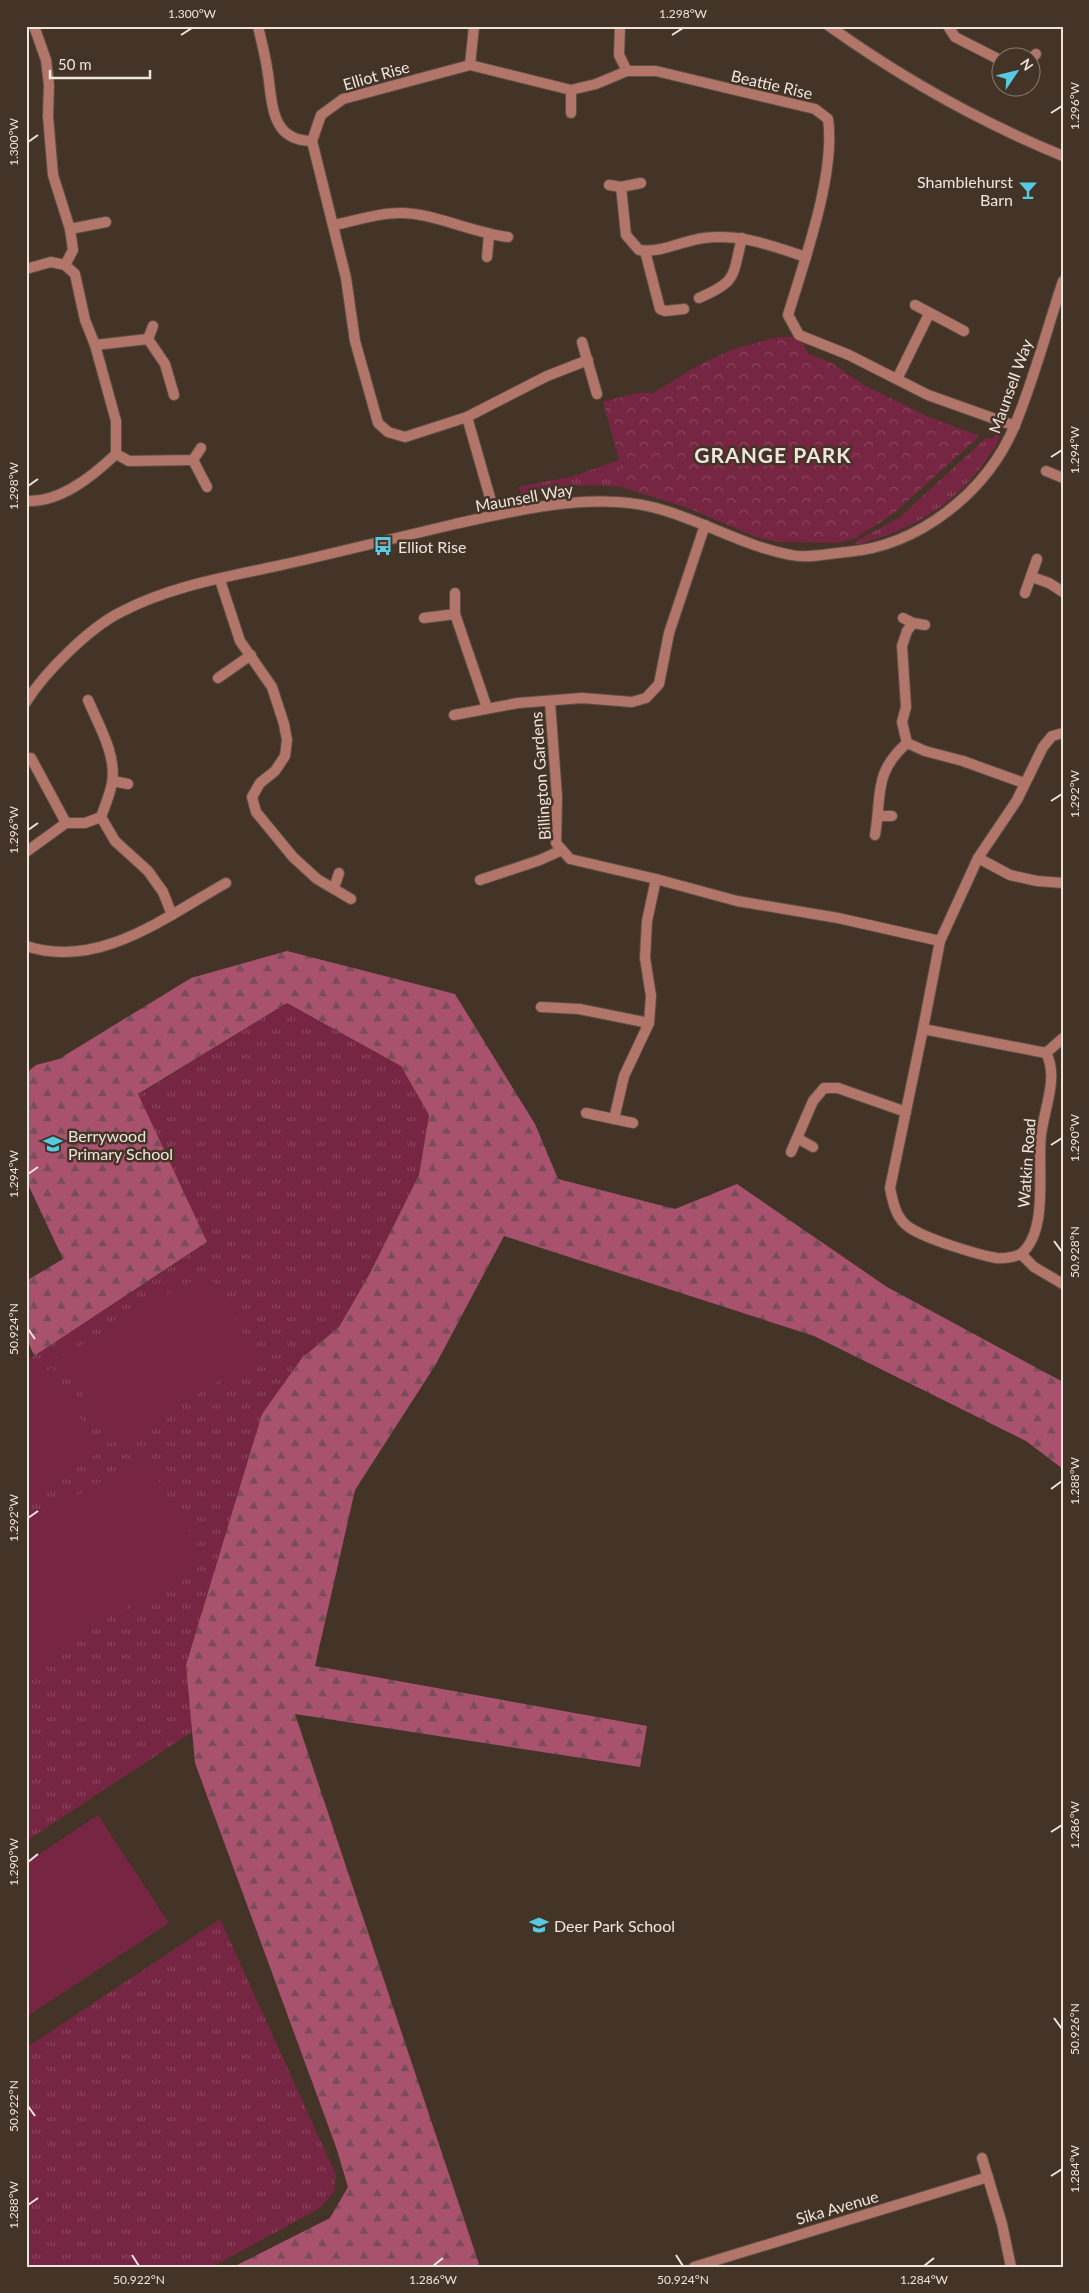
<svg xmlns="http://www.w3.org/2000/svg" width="1089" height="2293" viewBox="0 0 1089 2293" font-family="Lato,sans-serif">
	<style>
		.grass { fill: url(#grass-tufts) }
		.forest { fill: url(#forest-firs) }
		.park { fill: url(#park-crowns) }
		.garden { fill: #762643 }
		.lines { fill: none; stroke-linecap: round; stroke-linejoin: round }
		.minor-casing { stroke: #5f5044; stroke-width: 12 }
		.tertiary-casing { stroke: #5f5044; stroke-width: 12 }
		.minor { stroke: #b27569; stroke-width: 10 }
		.tertiary { stroke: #b27569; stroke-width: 10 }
		.ticks { fill: none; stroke: #efe5dd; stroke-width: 2 }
		.labels { text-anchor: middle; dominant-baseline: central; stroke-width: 5; stroke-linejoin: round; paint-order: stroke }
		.street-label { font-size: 16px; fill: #efe5dd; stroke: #433427 }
		.poi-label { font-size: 16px; fill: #efe5dd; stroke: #433427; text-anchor: start }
		.district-label { font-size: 21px; font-weight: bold; letter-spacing: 1px; fill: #efe5dd; stroke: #433427 }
		.neatline { fill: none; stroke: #efe5dd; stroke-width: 2 }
		.ticks-label { font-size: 12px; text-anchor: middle; fill: #efe5dd }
	</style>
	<defs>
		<pattern id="grass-tufts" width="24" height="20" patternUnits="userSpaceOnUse" patternTransform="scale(1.25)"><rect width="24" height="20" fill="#762643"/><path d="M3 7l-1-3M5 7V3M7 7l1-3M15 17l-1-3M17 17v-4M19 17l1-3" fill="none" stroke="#8a455e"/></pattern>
		<pattern id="forest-firs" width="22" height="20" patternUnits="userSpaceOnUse" patternTransform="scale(1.25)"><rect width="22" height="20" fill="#a8526e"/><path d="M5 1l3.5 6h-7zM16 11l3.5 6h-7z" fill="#784c58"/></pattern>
		<pattern id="park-crowns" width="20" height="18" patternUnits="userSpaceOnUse" patternTransform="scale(1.25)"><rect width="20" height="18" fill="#762643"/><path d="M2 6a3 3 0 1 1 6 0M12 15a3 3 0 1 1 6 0" fill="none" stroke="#8a455e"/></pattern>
	</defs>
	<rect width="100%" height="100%" fill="#433427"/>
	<g class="grass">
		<path d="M779,337L629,488C589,483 560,485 521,494L518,487L574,476L619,460L603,402L637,393H654L697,366L734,349Z"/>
		<path d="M997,429L1000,430C1001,440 994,449 988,457C958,504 907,533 854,545L858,540L899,518L986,438H993Z"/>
		<path d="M287,1003L401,1066L429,1115L419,1175L369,1275L339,1327L302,1358L203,1611L186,1665L192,1732L26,1841V1361L207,1243L138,1095Z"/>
		<path d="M220,1919L336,2175L334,2192L320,2208L212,2267H26V2048Z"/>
	</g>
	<path class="forest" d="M287,951L455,994L535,1124L558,1179L675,1209L737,1184L887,1287L1063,1382V1469L1026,1441L814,1336L504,1236L436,1364L355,1490L315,1666L647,1726L640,1767L295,1714L479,2264L474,2267H233L330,2218L348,2187L336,2147L195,1763L186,1665L262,1414L302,1358L339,1327L369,1275L419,1175L429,1115L401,1066L287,1003L138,1094L207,1242L34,1356L26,1336V1281L63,1259L26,1180V1073L36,1065L59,1059L191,978Z"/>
	<path class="park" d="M779,337H798L809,354L830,362L864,385L929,417L980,436L893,514L856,538L839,543L778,542L756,537L688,508L621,487L620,460L603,402L637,393H654L697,366L734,349Z"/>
	<g class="garden">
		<path d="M207,1272L258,1358L112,1444L61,1357Z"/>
		<path d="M52,1368L100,1452L26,1494V1383Z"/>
		<path d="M144,1456L206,1559L35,1662L26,1647V1526Z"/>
		<path d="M98,1815L169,1923L26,2017V1863Z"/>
	</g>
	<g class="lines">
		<g class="minor-casing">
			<g id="minor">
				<path d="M34,26L46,60L49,85L48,116L53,175L70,229L73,250L65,265"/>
				<path d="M258,26C261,40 265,54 267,68C273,99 268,141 312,141"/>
				<path d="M620,26L619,55L627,71"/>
				<path d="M829,26C902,78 980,122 1063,156"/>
				<path d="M948,26L955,37L1002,61"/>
				<path d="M1032,58L1036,54"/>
				<path d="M470,65L474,26"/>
				<path d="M571,90V113"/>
				<path d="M609,185L621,187L641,183"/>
				<path d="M621,187L626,235L639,250C663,253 681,241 704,238C740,233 772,246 806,257"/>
				<path d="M334,225C355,221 377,213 399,213C431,212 473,233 508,237"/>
				<path d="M70,229L106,222"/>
				<path d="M645,251L660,309L665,311L684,309"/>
				<path d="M487,257L489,235"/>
				<path d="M26,269L51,262L65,265L75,274L85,320L95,345L116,421V454C93,476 60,503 26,501"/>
				<path d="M699,298C738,281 732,277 742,238"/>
				<path d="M915,305L964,331"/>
				<path d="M148,339L153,326"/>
				<path d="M582,342L597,394"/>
				<path d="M95,345L148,339L165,364L174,395"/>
				<path d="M588,360L547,376L467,417L405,437L388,432L378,423L355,341L346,278L312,141L321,115L343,99L470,65L571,90L596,84L627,71H656L815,109L828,119C836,173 804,262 788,315L799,335L849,355L928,395L1015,426"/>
				<path d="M897,379L929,314"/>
				<path d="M467,417L495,515"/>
				<path d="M116,454L129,461L193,460L201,448"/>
				<path d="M193,460L207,487"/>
				<path d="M1046,471L1063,478"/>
				<path d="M1032,577L1049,583L1063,592"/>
				<path d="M220,580L240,641L272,687L284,724L287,740L285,756L275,771L260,783L252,797L256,812L293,857L317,879L351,899"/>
				<path d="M455,593V614L487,708"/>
				<path d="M1025,593L1037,559"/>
				<path d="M424,618L455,614"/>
				<path d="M903,618L913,623L907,631L902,646L906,707L902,722L907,743L925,751L963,761L1024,783"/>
				<path d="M913,623L925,625"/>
				<path d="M218,678L251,655"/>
				<path d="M88,700C98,724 117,755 112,783C110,794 105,806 101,817L115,841L148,871L163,892L172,915"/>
				<path d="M550,702L557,797L556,843L570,859L656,879L737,901L838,918L940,941"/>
				<path d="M454,715L518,703L582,698L632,702L646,698L659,684L669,633L705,525"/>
				<path d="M31,758L66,823"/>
				<path d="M113,781L128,784"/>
				<path d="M879,816H892"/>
				<path d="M875,835C882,795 873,773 907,743"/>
				<path d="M26,852L66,823H85L101,817"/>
				<path d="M978,858L1010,875L1037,881L1063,883"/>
				<path d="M480,880L540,860L562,850"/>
				<path d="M334,888L339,873"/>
				<path d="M26,946C99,970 165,917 226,883"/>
				<path d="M541,1007L579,1009L649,1023"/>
				<path d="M923,1029L1046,1053C1059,1077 1044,1109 1041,1135C1037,1167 1049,1229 1022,1253C1017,1257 1002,1259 996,1258C975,1254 927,1239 910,1228C896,1219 893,1203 890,1188Z"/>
				<path d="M923,1029L940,941L978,858L1017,800L1043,747L1052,736L1063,733"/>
				<path d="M1046,1053L1063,1038"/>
				<path d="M586,1113L614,1119"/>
				<path d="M633,1123L614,1119L624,1076L649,1023L651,996L645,958L647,921L656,879"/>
				<path d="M797,1138L813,1147"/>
				<path d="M791,1152L813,1101L824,1088H838L906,1112"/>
				<path d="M1021,1254L1034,1267L1063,1284"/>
				<path d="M982,2158L1002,2224L1011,2267"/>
				<path d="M694,2267L988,2177"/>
			</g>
		</g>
		<g class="tertiary-casing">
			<path id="tertiary" d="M26,702C45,672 89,628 121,612C178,582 246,574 308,559C357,547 406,536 455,524C509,512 562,499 617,502C678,504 731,544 791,555C808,559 830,553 847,552C919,546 987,492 1015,425C1034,379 1047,329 1063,281"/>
		</g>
		<use href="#minor" class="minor"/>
		<use href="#tertiary" class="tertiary"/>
	</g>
	<path class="ticks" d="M181,35L192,28M672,35L683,28M1051,113L1062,106M28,142L38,135M1051,457L1062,450M28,486L38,479M1051,801L1062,794M28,830L38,823M1051,1145L1062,1138M28,1174L38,1167M1054,1241L1062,1252M28,1329L35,1339M1051,1489L1062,1481M28,1518L38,1511M1051,1832L1062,1825M28,1862L38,1854M1054,2018L1062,2029M28,2106L35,2116M1051,2176L1062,2169M28,2205L38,2198M132,2255L139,2266M676,2255L683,2266M433,2266L443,2258M924,2266L934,2258"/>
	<defs>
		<g id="bar-bare" transform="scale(1.5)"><path d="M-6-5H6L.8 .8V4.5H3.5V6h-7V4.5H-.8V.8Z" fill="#57c9e1" stroke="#433427" stroke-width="2.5" paint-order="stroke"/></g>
		<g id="bus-bare" transform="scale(1.5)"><path d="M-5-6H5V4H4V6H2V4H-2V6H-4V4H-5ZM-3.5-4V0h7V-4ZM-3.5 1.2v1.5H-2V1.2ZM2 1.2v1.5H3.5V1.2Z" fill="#57c9e1" stroke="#433427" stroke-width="2.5" paint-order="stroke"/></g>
		<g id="school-bare" transform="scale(1.5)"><path d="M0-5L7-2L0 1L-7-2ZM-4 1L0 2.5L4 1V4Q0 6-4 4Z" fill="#57c9e1" stroke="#433427" stroke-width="2.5" paint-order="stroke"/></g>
	</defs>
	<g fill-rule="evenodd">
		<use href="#bar-bare" x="1028" y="190"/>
		<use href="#bus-bare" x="383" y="546"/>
		<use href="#school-bare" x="53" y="1144"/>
		<use href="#school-bare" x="539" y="1925"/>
	</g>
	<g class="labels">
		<g class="street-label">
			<text transform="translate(376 75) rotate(-16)">Elliot Rise</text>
			<text transform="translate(772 84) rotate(13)">Beattie Rise</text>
			<text transform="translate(1010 386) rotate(-70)">Maunsell Way</text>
			<text transform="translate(524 497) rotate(-10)">Maunsell Way</text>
			<text transform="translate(540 776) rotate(-94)">Billington Gardens</text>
			<text transform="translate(1026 1163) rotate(-86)">Watkin Road</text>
			<text transform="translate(837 2207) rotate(-16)">Sika Avenue</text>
		</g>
		<g class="poi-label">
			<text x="1013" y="181" text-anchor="end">Shamblehurst<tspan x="1013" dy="18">Barn</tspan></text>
			<text x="398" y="546">Elliot Rise</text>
			<text x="68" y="1135">Berrywood<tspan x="68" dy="18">Primary School</tspan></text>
			<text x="554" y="1925">Deer Park School</text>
		</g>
		<g class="district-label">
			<text x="773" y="454">GRANGE PARK</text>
		</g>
	</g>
	<rect width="1089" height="2293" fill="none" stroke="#433427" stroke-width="55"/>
	<g transform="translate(1016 72) rotate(55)"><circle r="24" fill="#433427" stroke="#887b70"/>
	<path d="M0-4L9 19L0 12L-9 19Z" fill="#57c9e1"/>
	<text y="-8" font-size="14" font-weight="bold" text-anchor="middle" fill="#efe5dd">N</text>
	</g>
	<path d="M50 70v8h100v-8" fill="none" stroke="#efe5dd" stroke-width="2.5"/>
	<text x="58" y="70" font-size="15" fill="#efe5dd" stroke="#433427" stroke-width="4" paint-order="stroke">50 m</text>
	<rect x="28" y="28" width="1034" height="2238" class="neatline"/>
	<g class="ticks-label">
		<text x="192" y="18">1.300°W</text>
		<text x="683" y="18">1.298°W</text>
		<text transform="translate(1075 106) rotate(-90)" y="4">1.296°W</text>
		<text transform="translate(14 142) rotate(-90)" y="4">1.300°W</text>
		<text transform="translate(1075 450) rotate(-90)" y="4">1.294°W</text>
		<text transform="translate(14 486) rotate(-90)" y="4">1.298°W</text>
		<text transform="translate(1075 794) rotate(-90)" y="4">1.292°W</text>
		<text transform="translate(14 830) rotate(-90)" y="4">1.296°W</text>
		<text transform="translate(1075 1138) rotate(-90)" y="4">1.290°W</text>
		<text transform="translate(14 1174) rotate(-90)" y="4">1.294°W</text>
		<text transform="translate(1075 1252) rotate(-90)" y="4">50.928°N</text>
		<text transform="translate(14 1329) rotate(-90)" y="4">50.924°N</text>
		<text transform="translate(1075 1481) rotate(-90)" y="4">1.288°W</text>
		<text transform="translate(14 1518) rotate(-90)" y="4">1.292°W</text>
		<text transform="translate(1075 1825) rotate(-90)" y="4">1.286°W</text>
		<text transform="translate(14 1862) rotate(-90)" y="4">1.290°W</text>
		<text transform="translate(1075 2029) rotate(-90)" y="4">50.926°N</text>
		<text transform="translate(14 2106) rotate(-90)" y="4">50.922°N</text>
		<text transform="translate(1075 2169) rotate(-90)" y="4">1.284°W</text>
		<text transform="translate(14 2205) rotate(-90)" y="4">1.288°W</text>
		<text x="139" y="2284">50.922°N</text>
		<text x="433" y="2284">1.286°W</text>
		<text x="683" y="2284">50.924°N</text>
		<text x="924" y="2284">1.284°W</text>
	</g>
</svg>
